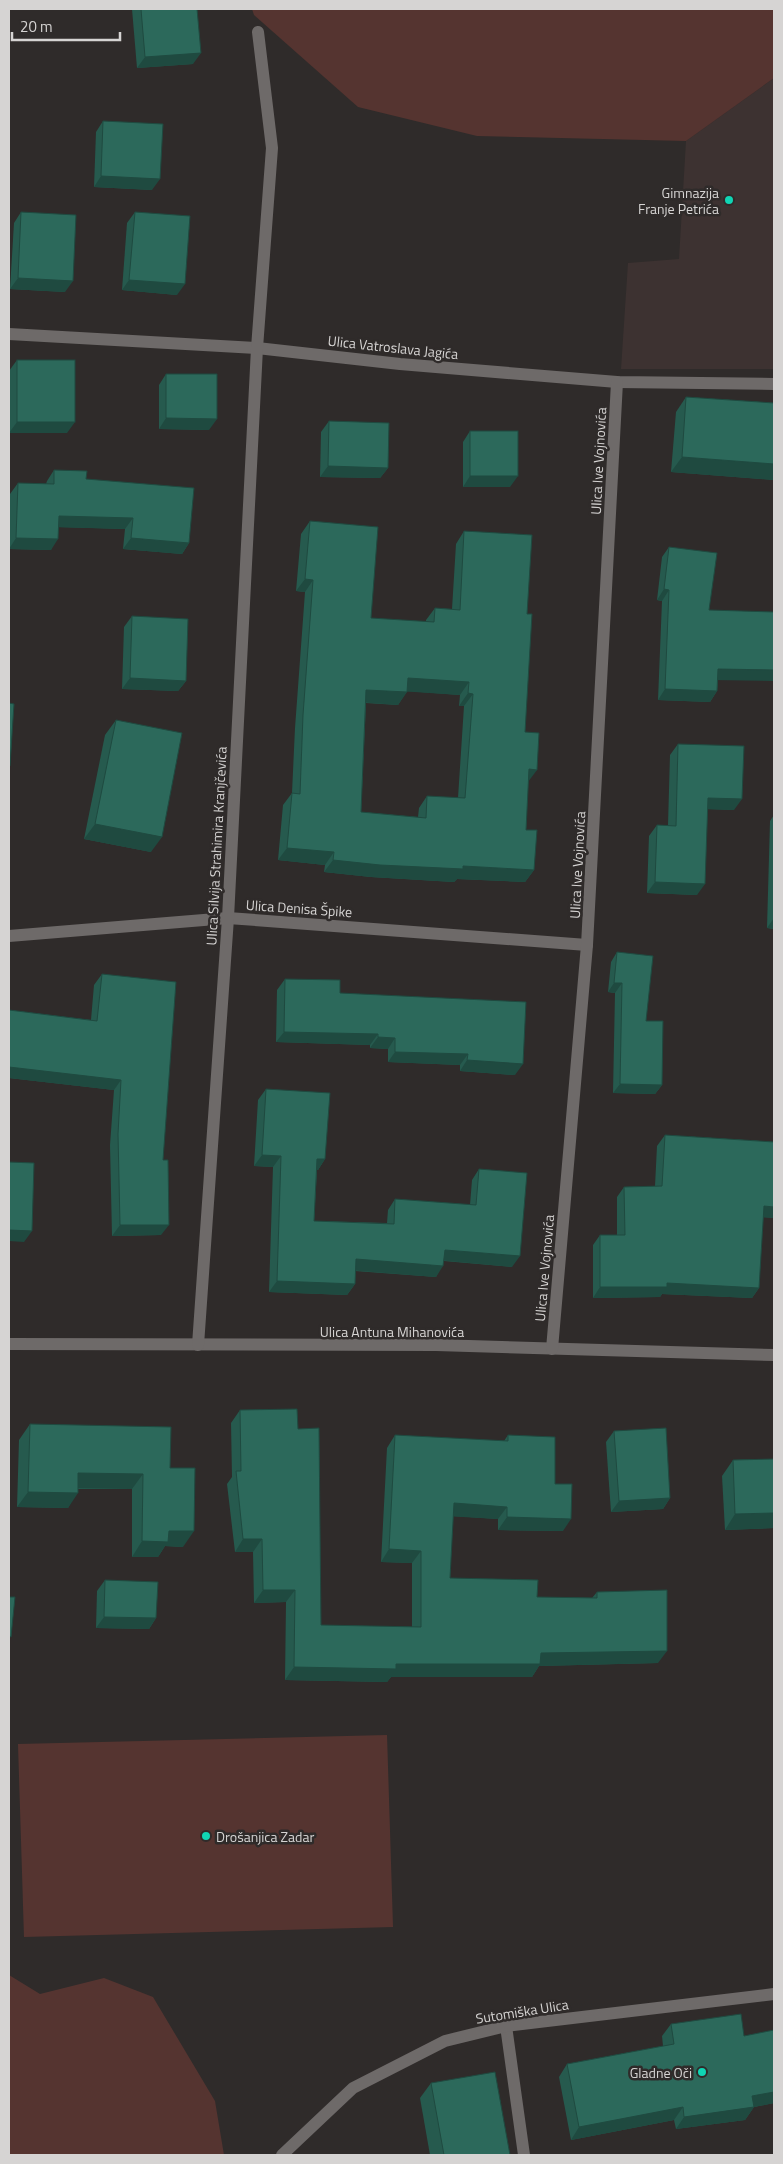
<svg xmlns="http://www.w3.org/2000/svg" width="783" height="2164" viewBox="0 0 783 2164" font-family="'Titillium Web',sans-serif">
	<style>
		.built { fill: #3d3231 }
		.green { fill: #553430 }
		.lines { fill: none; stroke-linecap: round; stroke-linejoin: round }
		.minor { stroke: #6e6a69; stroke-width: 12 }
		.wall { fill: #265a4e; fill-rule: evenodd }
		.shaded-wall { fill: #1f4a40 }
		.building { fill: #2c695b; stroke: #1f4a40; fill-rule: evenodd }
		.poi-dot { fill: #10d5b4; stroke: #2f2b2a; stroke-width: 2 }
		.labels { text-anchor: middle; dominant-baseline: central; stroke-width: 5; stroke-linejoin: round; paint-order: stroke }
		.poi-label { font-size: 14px; fill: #d6d4d3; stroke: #2f2b2a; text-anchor: end }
		.street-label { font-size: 14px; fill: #d6d4d3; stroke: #2f2b2a }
	</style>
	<rect width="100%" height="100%" fill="#2f2b2a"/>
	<path class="built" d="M774,78V369H621L628,263L679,259L686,141Z"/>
	<g class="green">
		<path d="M252,9H774V78L686,141L477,136L358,107L254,15Z"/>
		<path d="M387,1735L393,1927L24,1937L18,1744Z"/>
		<path d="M9,1975L40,1994L104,1978L153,1997L215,2101L224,2155H9Z"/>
	</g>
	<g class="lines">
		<g class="minor">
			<path d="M9,334L257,348L400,364L617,382L774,384"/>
			<path d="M9,936L228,918L587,945"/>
			<path d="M9,1344L436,1345L774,1355"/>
			<path d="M198,1345L228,918L257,348L272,148L258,32"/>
			<path d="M552,1349L587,945L617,382"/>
			<path d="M506,2026L524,2155"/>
			<path d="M282,2155L353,2088L445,2041L506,2026L774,1994"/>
		</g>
	</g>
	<g class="wall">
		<path d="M132,9H197L193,64L137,68Z"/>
		<path d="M103,121L152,190L94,187L96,132Z"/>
		<path d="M21,212L65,292L10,289L14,223Z"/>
		<path d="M135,212L177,295L122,290L127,223Z"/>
		<path d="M17,360L67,433H9V371Z"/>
		<path d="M166,374L209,430L159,429V385Z"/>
		<path d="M686,397L774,403V480L671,472L676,412Z"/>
		<path d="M329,421L388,468L380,478L320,477L321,432Z"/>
		<path d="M470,431L510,487H463V442Z"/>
		<path d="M54,470L189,543L182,554L123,549L125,529L59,527L51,550L9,549L10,494L18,483L46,484L47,481Z"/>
		<path d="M310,521L371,618L426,622V620L435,608L452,609L456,544L464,531L527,614L525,732L528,781L526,830L534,870L525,882L457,879L454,882L371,877L324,872L325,865L278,860L283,805L292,793L295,728L305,592L296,591L301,534ZM407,691L460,695L459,706H464L458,798L427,796L419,808L418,817L361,812L366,703L398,705Z"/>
		<path d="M669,547L709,610L718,680L717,691L710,702L658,700L662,601L657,600L662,557Z"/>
		<path d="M132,616L186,681L178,691L122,689L124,627Z"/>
		<path d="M116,720L151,852L84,839L105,735Z"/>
		<path d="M678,744L734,810L708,809L697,895L647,893L649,836L657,825H668L670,755Z"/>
		<path d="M774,815V929L767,928L770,821Z"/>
		<path d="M617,952L646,1021L662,1085L655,1094L613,1093L615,993L608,992L611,962Z"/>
		<path d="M102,974L163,1160L161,1235L112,1236L110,1145L114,1090L9,1078V1010L91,1020L94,985Z"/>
		<path d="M285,979L340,993L515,1075L460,1071V1065L388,1062V1049L370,1048V1045L276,1042L277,990Z"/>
		<path d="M266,1089L325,1159L318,1170H317L314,1221L387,1223L388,1210L395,1199L470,1205L472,1180L479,1169L512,1267L444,1261L436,1277L355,1271V1284L347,1295L269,1292L273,1167L254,1166L258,1100Z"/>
		<path d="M665,1135L774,1142V1218L763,1217L759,1288L752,1298L662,1294L660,1297L593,1298V1245L600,1235H617V1197L624,1187L655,1186L657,1146Z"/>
		<path d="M240,1410L298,1429L321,1625L412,1627V1563L381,1562L387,1448L395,1435L504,1441L508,1435L555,1484L563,1531L498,1530V1519L453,1516L450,1578L537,1597L592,1598L597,1592L658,1663L539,1666L532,1677H391L387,1682L285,1680L286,1602L254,1603L253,1552H235L227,1484L232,1477L231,1423Z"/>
		<path d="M30,1424L170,1468L183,1547L165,1546L158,1557H132V1489H78L68,1508L17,1507L19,1440Z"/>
		<path d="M614,1431L670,1498L663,1509L611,1512L606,1442Z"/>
		<path d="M774,1459V1528L725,1530L722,1476L733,1460Z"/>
		<path d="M105,1580L156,1618L149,1629L96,1628L97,1591Z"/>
		<path d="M671,2024L744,2036L774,2030V2103L754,2107L745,2120L676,2129L674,2120L571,2140L559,2077L567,2064L663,2046L662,2036Z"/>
		<path d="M431,2083L510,2155H430L420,2098Z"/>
	</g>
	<g class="shaded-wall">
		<path d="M201,53L193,64L137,68L145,57Z"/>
		<path d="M101,176L160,179L152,190L94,187Z"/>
		<path d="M18,278L73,281L65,292L10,289Z"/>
		<path d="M129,280L185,284L177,295L122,290Z"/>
		<path d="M166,418L217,419L209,430L159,429Z"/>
		<path d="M17,422H75L67,433H9Z"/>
		<path d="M682,457L774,464V480L671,472Z"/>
		<path d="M328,466L388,468L380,478L320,477Z"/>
		<path d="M470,476H518L510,487H463Z"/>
		<path d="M59,516L133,518L125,529L51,527Z"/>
		<path d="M16,538L58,539L51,550L9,549Z"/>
		<path d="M131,538L189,543L182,554L123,549Z"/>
		<path d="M305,579L313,580L305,592L296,591Z"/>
		<path d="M664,589L669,590L662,601L657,600Z"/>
		<path d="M718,669L774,670V681L711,680Z"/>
		<path d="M130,678L186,681L178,691L122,689Z"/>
		<path d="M408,678L469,682L460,695L399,691Z"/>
		<path d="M665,689L717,691L710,702L658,700Z"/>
		<path d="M366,690L407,692L398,705L358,702Z"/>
		<path d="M468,693L473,694L464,706H459Z"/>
		<path d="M529,769L537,770L528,782Z"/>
		<path d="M708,798L742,799L734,810L700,809Z"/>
		<path d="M95,824L162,837L151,852L84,839Z"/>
		<path d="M287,848L334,852L325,865L278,860Z"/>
		<path d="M333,860L463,866L534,870L525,882L457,879L454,882L371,877L324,872Z"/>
		<path d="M655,882L705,884L697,895L647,893Z"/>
		<path d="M774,918V929L767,928Z"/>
		<path d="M614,983H622L615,993L608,992Z"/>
		<path d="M284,1032L378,1034L370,1045L276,1042Z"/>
		<path d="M378,1037L395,1038L388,1049L370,1048Z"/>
		<path d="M395,1052L468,1054L460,1065L388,1062Z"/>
		<path d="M467,1060L523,1064L515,1075L460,1071Z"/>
		<path d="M9,1067L121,1080L114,1090L9,1078Z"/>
		<path d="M620,1084L662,1085L655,1094L613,1093Z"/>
		<path d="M262,1155L281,1156L273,1167L254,1166Z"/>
		<path d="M317,1159H325L318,1170H309Z"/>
		<path d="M764,1206L774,1207V1218L756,1217Z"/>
		<path d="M120,1225H169L161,1235L112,1236Z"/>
		<path d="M9,1230L32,1231L24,1242L9,1241Z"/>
		<path d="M445,1250L520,1256L512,1267L437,1260Z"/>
		<path d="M356,1259L443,1266L436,1277L348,1270Z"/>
		<path d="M277,1281L355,1284L347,1295L269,1292Z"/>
		<path d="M667,1283L759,1288L752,1298L662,1294L660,1297L593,1298L600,1287Z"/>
		<path d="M78,1473L143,1474L132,1489L68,1488Z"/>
		<path d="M28,1492L78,1493L68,1508L17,1507Z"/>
		<path d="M670,1498L663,1509L611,1512L619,1501Z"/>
		<path d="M454,1503L507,1507L498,1519L445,1516Z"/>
		<path d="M774,1513V1528L725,1530L735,1514Z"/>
		<path d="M507,1517L571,1519L563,1531L498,1530Z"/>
		<path d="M169,1531H194L183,1547L165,1546L158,1557H132L142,1541Z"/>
		<path d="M243,1539H262L253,1552H235Z"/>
		<path d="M389,1549L421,1551L412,1563L381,1562Z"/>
		<path d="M263,1590H295L286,1602L254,1603Z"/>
		<path d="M104,1617L156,1618L149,1629L96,1628Z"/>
		<path d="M667,1651L658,1663L539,1666L532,1677H391L387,1682L285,1680L294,1667L396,1664L541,1653Z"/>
		<path d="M774,2092V2103L744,2109L754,2107L745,2120L676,2129L684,2117L752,2096Z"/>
		<path d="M683,2107L674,2120L571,2140L579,2127Z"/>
	</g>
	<g class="building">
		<path d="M141,9H197L201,53L145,57Z"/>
		<path d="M103,121L163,124L160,179L101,176Z"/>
		<path d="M21,212L76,215L73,281L18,278Z"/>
		<path d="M135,212L190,216L185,284L129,280Z"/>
		<rect x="17" y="360" width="58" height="62"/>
		<path d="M166,374H217V419L166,418Z"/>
		<path d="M686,397L774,403V464L682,457Z"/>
		<path d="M329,421L389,423L388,468L328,466Z"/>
		<rect x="470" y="431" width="48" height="45"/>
		<path d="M54,470L87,471L86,479L194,488L189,543L131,538L133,518L59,516L58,539L16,538L18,483L54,484Z"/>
		<path d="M310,521L378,527L371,618L434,622L435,608L460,610L464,531L532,535L527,614H532L525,732L539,733L537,770L529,769L526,830H537L534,870L463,866V869L380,865L333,860L334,852L287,848L292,793L300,794L303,715L313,580L305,579ZM408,678L469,682L468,693L473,694L465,798L427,796L426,818L361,812L366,690L407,692Z"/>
		<path d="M669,547L717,553L709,610L774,612V670L718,669L717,691L665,689L669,590L664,589Z"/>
		<path d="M132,616L188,619L186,681L130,678Z"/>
		<path d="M9,703L14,704L10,766H9Z"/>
		<path d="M116,720L182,733L162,837L95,824Z"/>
		<path d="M678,744L744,746L742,799L708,798L705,884L655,882L657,825L676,826Z"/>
		<path d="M617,952L653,956L646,1021H663L662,1085L620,1084L622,983H614Z"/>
		<path d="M102,974L176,982L163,1160H168L169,1225H120L118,1134L121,1080L9,1067V1010L97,1021Z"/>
		<path d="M285,979L340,980V993L526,1002L523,1064L467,1060L468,1054L395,1052V1038L378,1037V1034L284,1032Z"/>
		<path d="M266,1089L330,1093L325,1159H317L314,1221L394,1224L395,1199L476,1205L479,1169L527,1173L520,1256L445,1250L443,1266L356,1259L355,1284L277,1281L281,1156L262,1155Z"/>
		<path d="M665,1135L774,1142V1207L764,1206L759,1288L667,1283V1287H600V1235H625L624,1187L662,1186Z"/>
		<path d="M9,1162L34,1163L32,1231L9,1230Z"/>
		<path d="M297,1409L298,1429L319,1428L321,1625L421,1627V1551L389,1549L395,1435L508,1441V1435L555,1437V1484H572L571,1519L507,1517V1507L454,1503L450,1578L538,1580L537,1597L597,1598V1592L667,1590V1651L541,1653L540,1664H396V1669L294,1667L295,1590H263L262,1539H243L236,1471H241L240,1410Z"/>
		<path d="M30,1424L171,1427L170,1468H195L194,1531H169L168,1542L142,1541L143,1474L78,1473V1493L28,1492Z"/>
		<path d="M666,1428L670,1498L619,1501L614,1431Z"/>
		<path d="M774,1459V1513L735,1514L733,1460Z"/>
		<path d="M105,1580L158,1582L156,1618L104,1617Z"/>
		<path d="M9,1597H15L11,1637L9,1636Z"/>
		<path d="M741,2014L744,2036L774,2030V2092L752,2096L754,2107L684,2117L683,2107L579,2127L567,2064L674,2044L671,2024Z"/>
		<path d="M495,2072L510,2155H444L431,2083Z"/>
	</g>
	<g class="poi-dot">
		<circle cx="729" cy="200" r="5"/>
		<circle cx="206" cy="1836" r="5"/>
		<circle cx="702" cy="2072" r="5"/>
	</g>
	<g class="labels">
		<g class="poi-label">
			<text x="719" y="192">Gimnazija<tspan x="719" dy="16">Franje Petrića</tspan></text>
			<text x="216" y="1836" text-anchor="start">Drošanjica Zadar</text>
			<text x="692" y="2072">Gladne Oči</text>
		</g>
		<g class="street-label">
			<text transform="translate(393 347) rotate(6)">Ulica Vatroslava Jagića</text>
			<text transform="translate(598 461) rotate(-87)">Ulica Ive Vojnovića</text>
			<text transform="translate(216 846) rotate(-87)">Ulica Silvija Strahimira Kranjčevića</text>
			<text transform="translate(577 865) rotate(-87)">Ulica Ive Vojnovića</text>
			<text transform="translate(299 908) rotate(4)">Ulica Denisa Špike</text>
			<text transform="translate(544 1268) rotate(-85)">Ulica Ive Vojnovića</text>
			<text x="392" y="1331">Ulica Antuna Mihanovića</text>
			<text transform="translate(522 2011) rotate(-9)">Sutomiška Ulica</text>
		</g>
	</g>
	<rect width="783" height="2164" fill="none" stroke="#d6d4d3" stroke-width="20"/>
	<path d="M12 32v8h108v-8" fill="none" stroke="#d6d4d3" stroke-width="2.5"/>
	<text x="20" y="32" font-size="15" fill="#d6d4d3" stroke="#2f2b2a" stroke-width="4" paint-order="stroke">20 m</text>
</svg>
